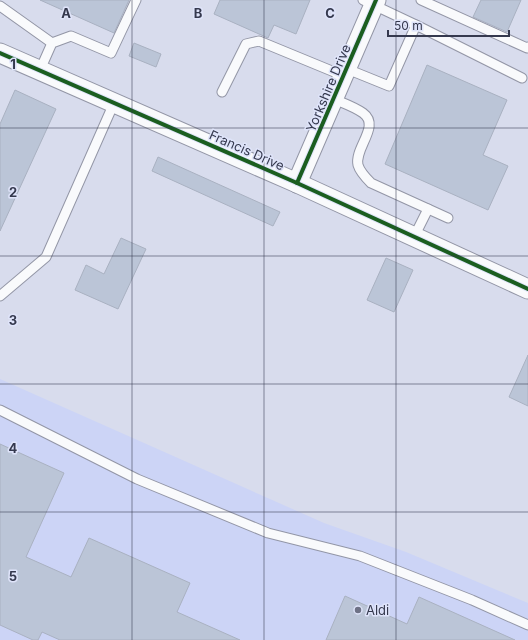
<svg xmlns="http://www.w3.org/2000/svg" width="528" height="640" viewBox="0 0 528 640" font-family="Inter,sans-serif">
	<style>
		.built { fill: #ccd4f6 }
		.building { fill: #bbc5d7; stroke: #a9b1c1 }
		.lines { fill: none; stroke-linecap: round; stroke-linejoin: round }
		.service-casing { stroke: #9396a6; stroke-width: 11 }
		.minor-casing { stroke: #9396a6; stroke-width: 21 }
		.service { stroke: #f9fafc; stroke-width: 9 }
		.minor { stroke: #f9fafc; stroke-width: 19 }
		.cycleway-casing { stroke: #dfe4fa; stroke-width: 6 }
		.cycleway { stroke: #1b5e20; stroke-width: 4 }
		.grid { fill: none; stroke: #35394e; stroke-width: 1; stroke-opacity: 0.55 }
		.poi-dot { fill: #6e7286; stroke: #dfe4fa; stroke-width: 1.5 }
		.labels { text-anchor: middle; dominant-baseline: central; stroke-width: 3; stroke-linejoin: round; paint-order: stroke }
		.street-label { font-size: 13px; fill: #35394e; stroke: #dfe4fa }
		.poi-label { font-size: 13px; fill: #35394e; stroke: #dfe4fa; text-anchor: start }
		.grid-label { font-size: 13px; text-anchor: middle; font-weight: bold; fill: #35394e; stroke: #dfe4fa; stroke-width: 3; stroke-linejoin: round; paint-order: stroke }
	</style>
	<rect width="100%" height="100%" fill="#d8dced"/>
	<path class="built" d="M0,379L324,523L406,552L528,603V640H0Z"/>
	<g class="building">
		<path d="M40,0H129L114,33Z"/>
		<path d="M220,0H310L296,34L274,25L268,38L214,14Z"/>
		<path d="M481,0H521L507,32L473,17Z"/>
		<path d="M134,43L161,54L156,67L129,56Z"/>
		<path d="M427,65L507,100L483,155L508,166L488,210L385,164Z"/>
		<path d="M15,90L56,109L0,231V124Z"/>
		<path d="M158,157L280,212L273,226L152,171Z"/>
		<path d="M121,238L146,249L118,309L75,290L86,265L104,274Z"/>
		<path d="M386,258L413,270L394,312L367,300Z"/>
		<path d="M528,355V406L509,397Z"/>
		<path d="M0,444L64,473L26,557L71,577L89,538L190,583L177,612L240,640H60L42,632L38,640H33L0,625Z"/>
		<path d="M345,596L407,624L419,597L515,640H326Z"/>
	</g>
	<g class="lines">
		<g class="service-casing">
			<g id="service">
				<path d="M421,0L527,48L528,47"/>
				<path d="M0,6L52,43"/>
				<path d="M416,25L522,78"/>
				<path d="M347,69L389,86L416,25L363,0"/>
				<path d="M40,70L52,43L71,36L111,53L136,0"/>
				<path d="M222,92L246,44L259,41L344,76"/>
				<path d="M334,99C343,103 355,107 363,113C381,126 354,148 358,165C360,172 366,178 371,183L448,218"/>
				<path d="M414,237L428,209"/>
				<path d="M0,296L46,257L114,103"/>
				<path d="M0,410L137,479L268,533L360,556L472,600L528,625"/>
			</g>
		</g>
		<g class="minor-casing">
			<g id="minor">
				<path d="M0,53L297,183L528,289"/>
				<path d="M297,183L376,0"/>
			</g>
		</g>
		<use href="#service" class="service"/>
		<use href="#minor" class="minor"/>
		<g class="cycleway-casing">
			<g id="cycleway">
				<path d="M0,53L297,183L528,289"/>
				<path d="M297,183L376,0"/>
			</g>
		</g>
		<use href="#cycleway" class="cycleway"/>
	</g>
	<path class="grid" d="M132,0V640M264,0V640M396,0V640M0,128H528M0,256H528M0,384H528M0,512H528"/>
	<circle class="poi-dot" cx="358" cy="610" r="4"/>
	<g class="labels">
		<g class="street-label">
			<text transform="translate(328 88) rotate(-67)">Yorkshire Drive</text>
			<text transform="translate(247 150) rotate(24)">Francis Drive</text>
		</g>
		<g class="poi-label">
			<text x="366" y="610">Aldi</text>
		</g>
	</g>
	<g class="grid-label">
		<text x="66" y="18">A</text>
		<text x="198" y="18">B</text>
		<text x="330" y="18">C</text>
		<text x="13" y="69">1</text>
		<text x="13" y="197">2</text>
		<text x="13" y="325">3</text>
		<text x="13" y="453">4</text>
		<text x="13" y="581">5</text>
	</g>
	<path d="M388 30v6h121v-6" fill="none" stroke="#35394e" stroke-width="2"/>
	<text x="394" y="30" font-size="12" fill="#35394e" stroke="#dfe4fa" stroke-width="3" paint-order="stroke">50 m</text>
</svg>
